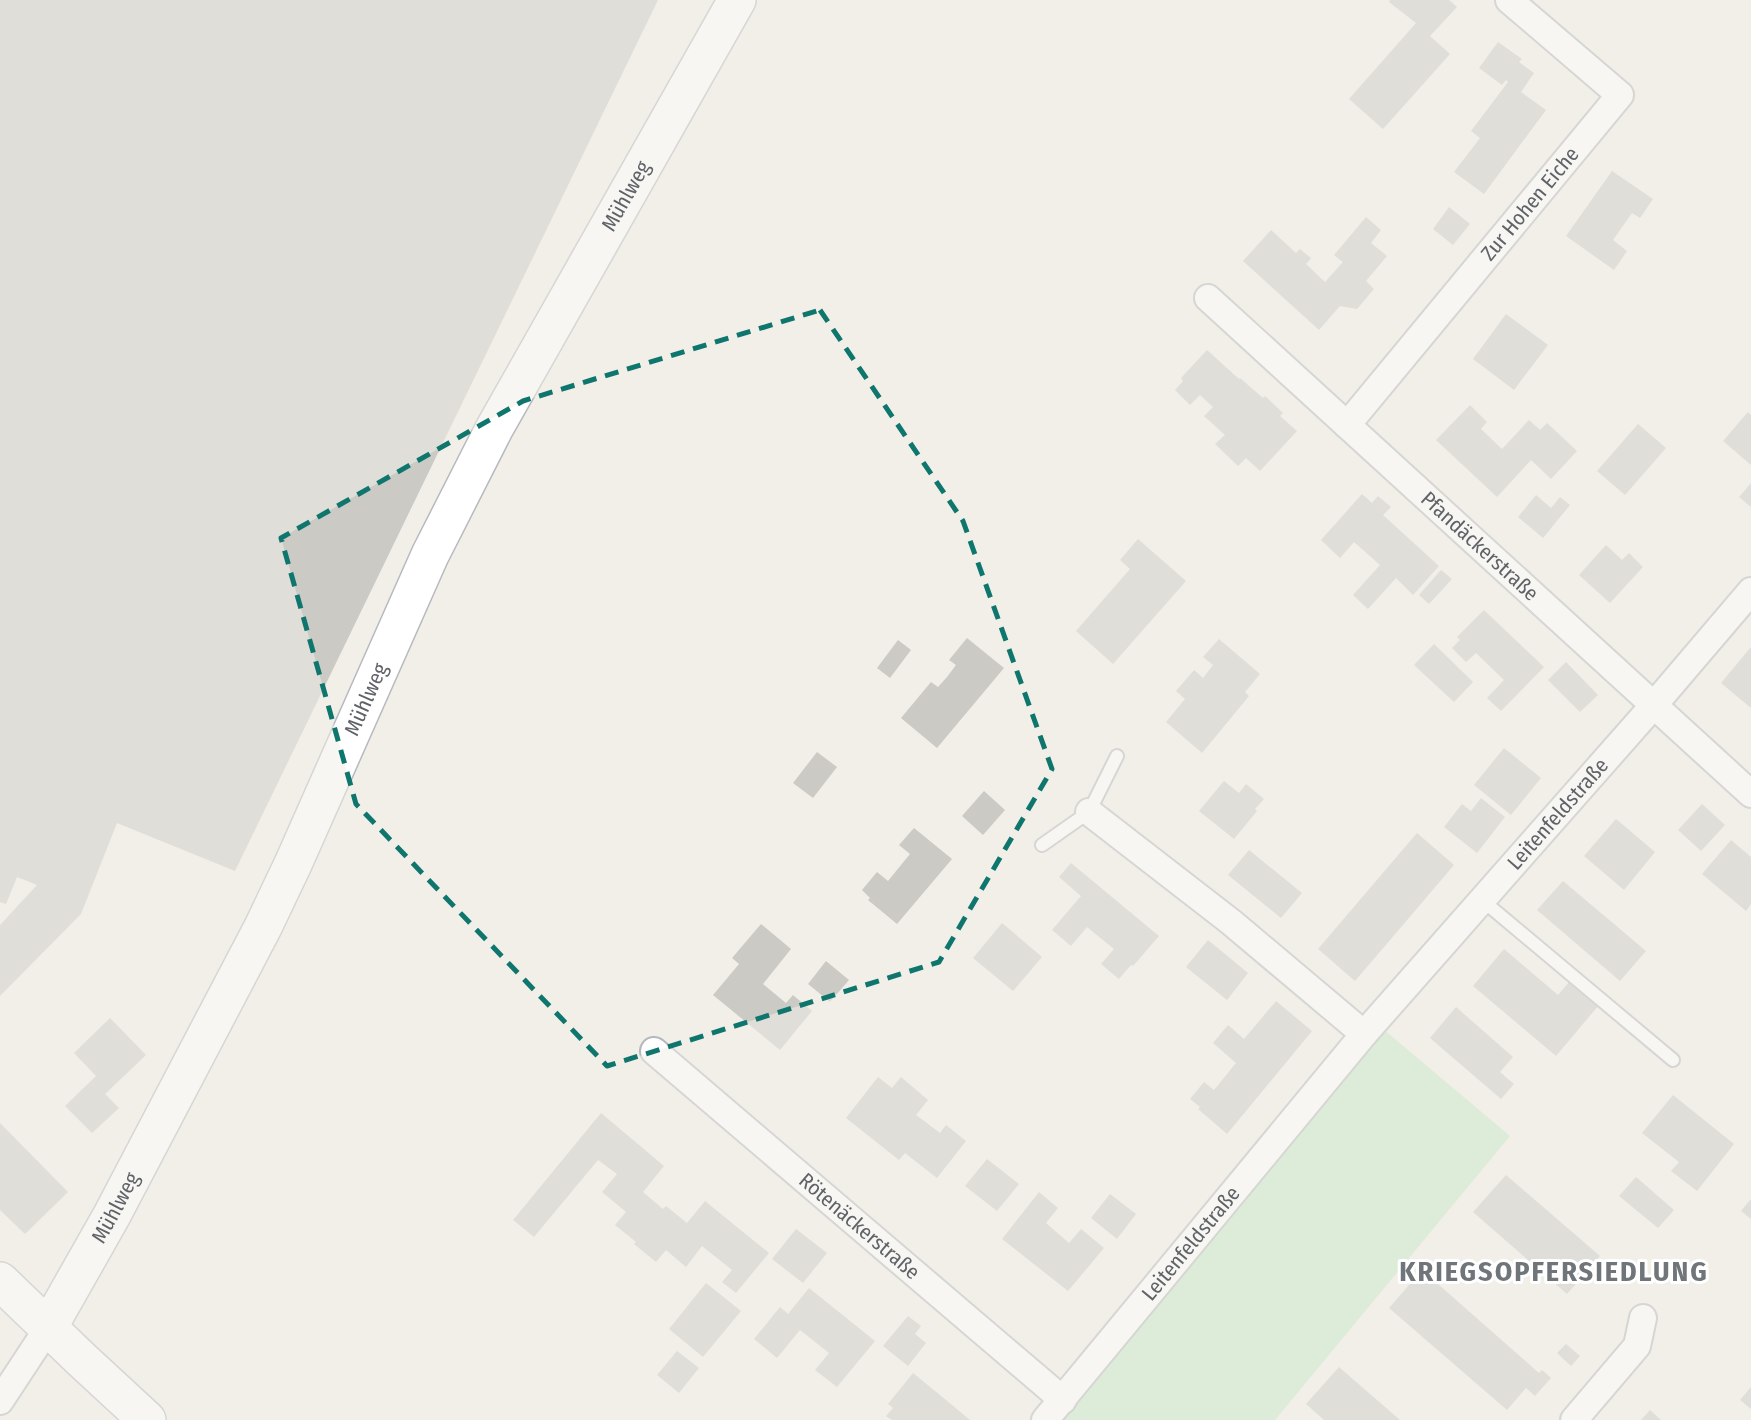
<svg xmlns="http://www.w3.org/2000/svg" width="1751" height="1420" viewBox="0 0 1751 1420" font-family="'Fira Sans Condensed',sans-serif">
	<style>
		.green { fill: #c5e8c5 }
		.building { fill: #cccac5 }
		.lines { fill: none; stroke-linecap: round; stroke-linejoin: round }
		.lane-casing { stroke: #b5b8bc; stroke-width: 16 }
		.street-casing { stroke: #b5b8bc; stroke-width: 30 }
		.secondary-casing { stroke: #b6babf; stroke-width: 40 }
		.lane { stroke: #fff; stroke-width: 12 }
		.street { stroke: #fff; stroke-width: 26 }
		.secondary { stroke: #fff; stroke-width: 37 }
		.marked { fill: none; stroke: #0f766e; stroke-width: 5; stroke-dasharray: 14 9; stroke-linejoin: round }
		.labels { text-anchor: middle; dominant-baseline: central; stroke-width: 6; stroke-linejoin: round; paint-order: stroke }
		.street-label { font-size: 21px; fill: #5f6368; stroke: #fff }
		.district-label { font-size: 28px; font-weight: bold; letter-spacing: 2px; fill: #70757a; stroke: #fff }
	</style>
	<rect width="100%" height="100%" fill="#f1efe8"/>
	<path class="green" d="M1383,1029L1510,1136L1275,1420H1057Z"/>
	<g class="building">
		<path d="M0,0H658L235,871L117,823L81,914L0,996V925L37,885L17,877L6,904L0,902Z"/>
		<path d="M1390,0H1449L1457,7L1430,36L1450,54L1383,129L1349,99L1416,23L1389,2Z"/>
		<path d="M1498,42L1522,59L1519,62L1534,73L1521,92L1546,110L1484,194L1454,172L1480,138L1471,131L1508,82L1506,80L1502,85L1479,68Z"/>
		<path d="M1612,171L1653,199L1640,218L1632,213L1613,240L1627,251L1614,270L1566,236Z"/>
		<path d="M1449,207L1470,224L1453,245L1433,229Z"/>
		<path d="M1366,217L1381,230L1371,243L1387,256L1366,281L1374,289L1357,309L1340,306L1319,330L1243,261L1271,230L1296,253L1300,249L1311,258L1306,264L1325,282L1343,262L1334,255Z"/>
		<path d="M1506,314L1548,345L1514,390L1473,359Z"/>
		<path d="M1207,350L1239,379L1240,378L1263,398L1265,396L1283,413L1280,416L1297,431L1260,471L1246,458L1238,466L1215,444L1225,435L1204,416L1213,407L1200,395L1190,405L1175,390L1183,381L1181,378Z"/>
		<path d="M1470,405L1487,422L1481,429L1502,449L1529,420L1540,430L1547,423L1577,451L1551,479L1531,460L1497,497L1436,440Z"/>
		<path d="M1748,412L1751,415V465L1723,441Z"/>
		<path d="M1638,424L1666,448L1625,495L1597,471Z"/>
		<path d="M1751,483V507L1739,497Z"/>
		<path d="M1362,494L1372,503L1378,496L1391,507L1383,515L1439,566L1413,595L1396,578L1368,609L1353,595L1380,565L1354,542L1340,558L1321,540Z"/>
		<path d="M1536,495L1551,508L1560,497L1570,505L1543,538L1518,517Z"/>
		<path d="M1138,539L1186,581L1113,664L1076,631L1130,569L1120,560Z"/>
		<path d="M1606,545L1622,560L1629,553L1643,567L1610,603L1579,575Z"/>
		<path d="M1441,570L1452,579L1429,604L1419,595Z"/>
		<path d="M1484,610L1544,667L1501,711L1487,698L1504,680L1476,653L1466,662L1452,648L1460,640L1457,637Z"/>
		<path d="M967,638L1004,668L937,748L901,718L931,682L938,687L947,677L956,665L949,660Z"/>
		<path d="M1219,639L1260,674L1245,692L1249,696L1202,753L1166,722L1185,699L1176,691L1194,670L1203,678L1213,665L1203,657Z"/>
		<path d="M898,640L911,650L890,678L877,668Z"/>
		<path d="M1434,644L1473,682L1454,702L1414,665Z"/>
		<path d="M1751,647V708L1721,683Z"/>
		<path d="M1566,662L1598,695L1580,712L1548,680Z"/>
		<path d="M1504,748L1541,778L1511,815L1474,785Z"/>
		<path d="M817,752L837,767L813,798L793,783Z"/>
		<path d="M1224,781L1239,793L1246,784L1264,799L1255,809L1257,811L1234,839L1199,811Z"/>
		<path d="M984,791L1005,810L983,835L962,816Z"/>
		<path d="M1481,798L1505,817L1477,853L1444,827L1462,804L1471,811Z"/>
		<path d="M1702,804L1725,825L1701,851L1678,830Z"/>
		<path d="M1616,819L1655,852L1624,890L1584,856Z"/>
		<path d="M914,828L952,859L897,924L868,900L870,898L862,890L877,872L888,881L910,854L899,845Z"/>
		<path d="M1417,833L1454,865L1355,981L1318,949Z"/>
		<path d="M1731,840L1751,857V904L1746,911L1702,874Z"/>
		<path d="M1249,850L1302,893L1281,918L1228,875Z"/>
		<path d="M1071,863L1159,936L1133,966L1131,965L1119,979L1101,964L1114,949L1087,927L1071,946L1052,930L1081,896L1059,877Z"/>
		<path d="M1563,881L1646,951L1620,981L1537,910Z"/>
		<path d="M1002,923L1042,957L1013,991L973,958Z"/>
		<path d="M761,924L791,949L763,984L786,1003L793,995L812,1011L780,1050L713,995L739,964L732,958Z"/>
		<path d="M1208,940L1248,973L1227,1000L1186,967Z"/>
		<path d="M1504,949L1558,995L1570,981L1599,1005L1556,1056L1473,986Z"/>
		<path d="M826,961L849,980L830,1002L808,984Z"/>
		<path d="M1276,1001L1312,1031L1227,1134L1198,1109L1200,1107L1190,1099L1204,1082L1214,1090L1236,1063L1213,1043L1228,1025L1244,1039Z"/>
		<path d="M1456,1007L1513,1057L1500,1072L1514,1084L1501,1099L1430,1038Z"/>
		<path d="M110,1018L146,1055L105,1094L119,1108L92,1133L65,1106L96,1076L74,1053Z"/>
		<path d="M878,1077L892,1088L901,1077L928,1100L916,1115L940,1133L946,1125L966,1141L937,1178L905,1153L899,1160L846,1118Z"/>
		<path d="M1673,1095L1734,1144L1697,1191L1671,1171L1679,1162L1642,1133Z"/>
		<path d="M601,1113L664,1166L643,1192L663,1209L666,1206L687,1223L705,1201L769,1253L736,1293L722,1282L732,1270L702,1246L686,1267L666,1250L656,1262L634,1244L636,1242L615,1225L626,1212L602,1192L617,1174L598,1160L534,1237L513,1220Z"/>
		<path d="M0,1123L68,1192L25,1234L0,1210Z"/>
		<path d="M987,1159L1019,1184L997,1211L965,1186Z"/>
		<path d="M1506,1175L1600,1256L1567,1294L1473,1212Z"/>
		<path d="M1636,1177L1674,1210L1658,1228L1619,1196Z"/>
		<path d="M1039,1192L1058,1208L1046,1223L1069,1243L1081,1229L1104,1248L1068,1291L1002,1239Z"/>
		<path d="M1110,1194L1136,1214L1117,1239L1091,1218Z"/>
		<path d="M1751,1199V1219L1741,1211Z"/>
		<path d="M796,1229L827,1253L803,1283L772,1259Z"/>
		<path d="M1422,1270L1539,1373L1542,1370L1551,1378L1535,1396L1526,1388L1507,1410L1389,1308Z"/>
		<path d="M706,1283L741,1311L703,1357L669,1329Z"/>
		<path d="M809,1288L875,1341L837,1387L815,1370L829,1353L800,1330L777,1358L754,1339L780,1307L788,1314Z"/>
		<path d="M908,1316L921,1326L915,1334L926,1343L908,1366L883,1346Z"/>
		<path d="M1566,1344L1580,1356L1571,1366L1557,1353Z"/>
		<path d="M677,1351L699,1368L679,1393L657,1375Z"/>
		<path d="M1339,1367L1362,1387L1400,1420H1324L1306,1404Z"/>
		<path d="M913,1373L946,1400L970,1420H892L886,1416L893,1408L888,1404Z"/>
		<path d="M1751,1387V1409L1740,1400Z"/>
		<path d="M1650,1410L1661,1420H1641Z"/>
	</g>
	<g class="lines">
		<g class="lane-casing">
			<g id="lane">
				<path d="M1042,845L1089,812L1117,756"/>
				<path d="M1482,900L1673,1060"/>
			</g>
		</g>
		<g class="street-casing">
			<g id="street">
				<path id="s1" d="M1208,298L1751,794"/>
				<path id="s2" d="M1347,425L1620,95L1509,0"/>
				<path d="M1089,812L1231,922L1364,1034"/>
				<path id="s3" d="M654,1051L1063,1400"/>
				<path d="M0,1401L48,1328"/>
				<path id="s4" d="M1045,1420L1364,1034L1653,706L1751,591"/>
				<path d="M1574,1420L1637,1346L1643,1318"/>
			</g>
		</g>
		<g class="secondary-casing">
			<g id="secondary">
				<path d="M0,1281L81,1359L147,1420"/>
				<path id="s5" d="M48,1328L112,1215L263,927L293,864L430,555L494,429L737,0"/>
			</g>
		</g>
		<use href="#lane" class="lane"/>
		<use href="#street" class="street"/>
		<use href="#secondary" class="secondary"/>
	</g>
	<path d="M0 0H1751V1420H0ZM820,310L963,521L1052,769L939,962L607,1066L356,804L281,538L523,401Z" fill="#f1efe8" fill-opacity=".55" fill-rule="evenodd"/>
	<path class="marked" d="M820,310L963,521L1052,769L939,962L607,1066L356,804L281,538L523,401Z"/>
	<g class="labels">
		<g class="street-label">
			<text stroke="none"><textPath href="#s5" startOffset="1272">Mühlweg</textPath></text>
			<text stroke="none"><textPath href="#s2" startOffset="287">Zur Hohen Eiche</textPath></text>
			<text stroke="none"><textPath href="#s1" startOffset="368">Pfandäckerstraße</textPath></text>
			<text stroke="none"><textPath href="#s5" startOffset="705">Mühlweg</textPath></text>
			<text stroke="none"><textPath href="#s4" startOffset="794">Leitenfeldstraße</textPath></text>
			<text stroke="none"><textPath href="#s5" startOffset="138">Mühlweg</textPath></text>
			<text stroke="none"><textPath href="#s3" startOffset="270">Rötenäckerstraße</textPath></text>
			<text stroke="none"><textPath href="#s4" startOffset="229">Leitenfeldstraße</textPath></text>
		</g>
		<g class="district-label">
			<text x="1554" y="1271">KRIEGSOPFERSIEDLUNG</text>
		</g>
	</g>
</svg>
